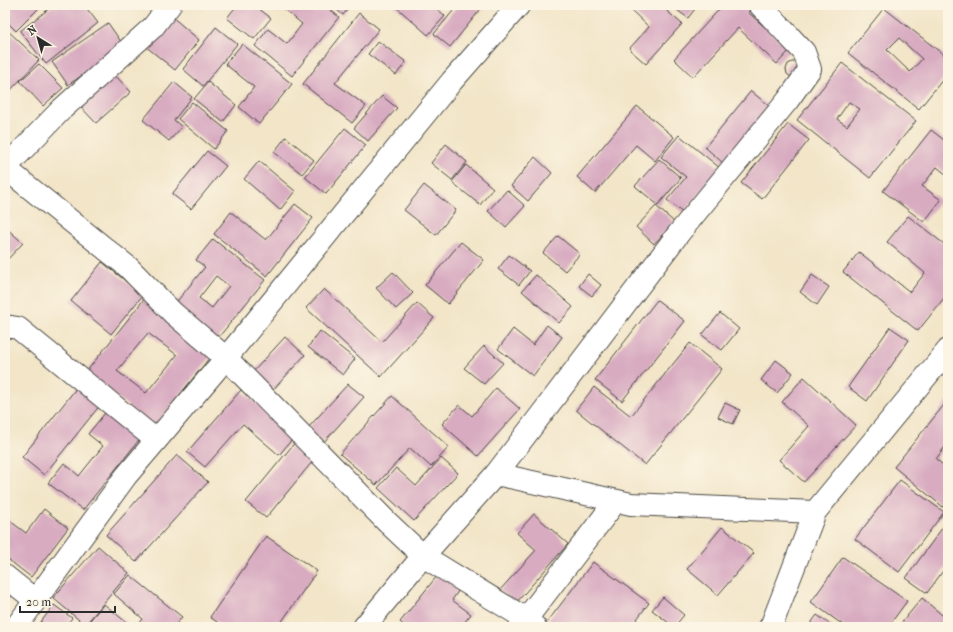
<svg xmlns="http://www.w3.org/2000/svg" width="953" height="632" viewBox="0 0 953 632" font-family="'IM FELL French Canon',serif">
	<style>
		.building { fill: #d8abc1; fill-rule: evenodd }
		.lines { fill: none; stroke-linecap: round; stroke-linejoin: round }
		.minor-casing { stroke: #494743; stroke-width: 24 }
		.minor { stroke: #fff; stroke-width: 22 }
	</style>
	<rect width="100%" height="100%" fill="#fcf5e5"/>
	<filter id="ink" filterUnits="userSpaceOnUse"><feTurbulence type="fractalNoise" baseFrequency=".025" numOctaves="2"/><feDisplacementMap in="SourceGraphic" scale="8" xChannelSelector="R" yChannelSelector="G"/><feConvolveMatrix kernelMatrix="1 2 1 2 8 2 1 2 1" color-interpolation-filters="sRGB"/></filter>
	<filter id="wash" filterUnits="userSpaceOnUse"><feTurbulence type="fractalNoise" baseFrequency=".012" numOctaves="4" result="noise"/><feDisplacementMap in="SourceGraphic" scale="16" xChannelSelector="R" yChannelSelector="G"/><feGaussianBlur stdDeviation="0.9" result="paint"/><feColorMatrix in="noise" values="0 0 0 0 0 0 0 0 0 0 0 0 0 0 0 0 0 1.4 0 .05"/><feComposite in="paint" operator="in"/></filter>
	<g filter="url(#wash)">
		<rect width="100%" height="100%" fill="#f2e5c8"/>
		<g id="blocks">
			<g class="building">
				<path d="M5,5H42L16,31L5,20Z"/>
				<path d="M54,5H84L98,23L46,64L20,31Z"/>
				<path d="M237,5H254L271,18L254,39L227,18Z"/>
				<path d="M279,5H324L339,17L292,76L255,46L268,29L287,44L302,24Z"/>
				<path d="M331,5H351L343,15Z"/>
				<path d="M394,5H433L445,16L428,35Z"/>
				<path d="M458,5H484L450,47L434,34Z"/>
				<path d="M636,5H660L682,24L646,64L629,49L649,27L631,10Z"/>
				<path d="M670,5H698L688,18Z"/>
				<path d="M723,5H745L750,10L748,12L790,50L777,64L738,28L693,77L674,59Z"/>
				<path d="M884,8L948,58V73L919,109L848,53ZM899,38L922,59L910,72L887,50Z"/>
				<path d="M359,13L379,29L335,83L366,106L352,123L303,84Z"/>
				<path d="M170,15L199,40L175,70L144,45Z"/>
				<path d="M108,23L124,46L68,85L52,62Z"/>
				<path d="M216,27L237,44L203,86L183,69Z"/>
				<path d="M5,28L39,60L5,96Z"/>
				<path d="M378,41L406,62L396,75L368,54Z"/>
				<path d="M242,44L292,84L259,124L239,107L254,87L225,64Z"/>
				<path d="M792,62H797L801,65L791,77L787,74L786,69L788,64Z"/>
				<path d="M842,63L916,121L870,178L797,120ZM849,102L860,109L847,126L837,119Z"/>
				<path d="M39,64L63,88L43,106L20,81Z"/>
				<path d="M112,72L131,92L96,123L78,104Z"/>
				<path d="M174,82L192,97L174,120L182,127L169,141L143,120Z"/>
				<path d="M208,82L236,105L223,122L194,99Z"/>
				<path d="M751,91L770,107L723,163L705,147Z"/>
				<path d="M382,96L397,108L368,141L354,128Z"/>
				<path d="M192,102L228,131L214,149L178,119Z"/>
				<path d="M637,106L674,137L655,161L636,145L595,193L577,177Z"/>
				<path d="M788,124L809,140L762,199L741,183Z"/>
				<path d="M345,128L366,145L326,194L305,177Z"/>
				<path d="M931,130L948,143V176L937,167L922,186L941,200L924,222L883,191Z"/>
				<path d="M679,135L720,168L683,213L667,200L686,177L661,157Z"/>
				<path d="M286,137L314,160L302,174L274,152Z"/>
				<path d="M446,144L467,162L452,180L431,163Z"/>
				<path d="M207,151L226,166L191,209L172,194Z"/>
				<path d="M535,157L552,173L528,201L511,186Z"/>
				<path d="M659,159L681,178L658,205L635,186Z"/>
				<path d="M259,161L295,191L280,210L244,179Z"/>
				<path d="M466,165L493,188L480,205L452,182Z"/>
				<path d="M424,185L456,210L436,235L404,210Z"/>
				<path d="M507,190L525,206L506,227L488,211Z"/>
				<path d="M295,204L313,218L267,276L214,234L231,212L266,240Z"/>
				<path d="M656,206L674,222L654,244L636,227Z"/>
				<path d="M908,216L948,247V293L918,331L843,272L859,252L910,292L925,273L887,242Z"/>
				<path d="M5,227L23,243L5,262Z"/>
				<path d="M558,236L580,254L565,271L543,253Z"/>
				<path d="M213,239L265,280L214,343L174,305L205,267L196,260ZM216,276L229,286L212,308L199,298Z"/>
				<path d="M461,242L484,260L448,304L425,285Z"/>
				<path d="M509,255L530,271L519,285L498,269Z"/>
				<path d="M102,262L143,295L111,334L71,301Z"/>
				<path d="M393,272L413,293L396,309L376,288Z"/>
				<path d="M588,274L601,285L592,296L579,286Z"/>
				<path d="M536,275L573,307L559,323L522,291Z"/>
				<path d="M812,275L829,287L817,305L800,292Z"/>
				<path d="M324,289L382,342L417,303L434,318L381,377L306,308Z"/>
				<path d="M145,298L214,352L154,427L86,372ZM148,333L177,355L146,393L117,371Z"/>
				<path d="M657,300L685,321L622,401L595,380Z"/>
				<path d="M720,313L739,329L722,350L702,335Z"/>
				<path d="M547,325L562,337L533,376L498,349L513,329L533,345Z"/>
				<path d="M890,327L909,340L867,401L848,387Z"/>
				<path d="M320,331L355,359L343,375L308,347Z"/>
				<path d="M285,337L305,355L272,391L252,373Z"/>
				<path d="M690,343L722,369L645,465L576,410L594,387L631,416Z"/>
				<path d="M484,346L503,363L484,384L464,368Z"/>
				<path d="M776,360L793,373L777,393L761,380Z"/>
				<path d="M804,377L856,425L804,482L779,460L809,426L782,402Z"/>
				<path d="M348,384L364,397L323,443L307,429Z"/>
				<path d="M78,386L101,404L44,475L22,457Z"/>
				<path d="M496,388L520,409L478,456L442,424L459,405L472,416Z"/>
				<path d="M241,390L294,437L279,455L243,424L205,467L187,452Z"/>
				<path d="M392,396L449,447L431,467L410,448L376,485L340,454Z"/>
				<path d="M948,400V443L936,459L948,469V511L894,467Z"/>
				<path d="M725,403L740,410L733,424L718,417Z"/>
				<path d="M105,413L139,440L83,510L48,483L64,463L79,476L103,446L88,434Z"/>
				<path d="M297,440L317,456L266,518L246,502Z"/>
				<path d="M177,455L208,482L136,562L106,535Z"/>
				<path d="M441,458L458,473L414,521L378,488L396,468L416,486Z"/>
				<path d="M900,480L944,512L899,572L855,539Z"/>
				<path d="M44,509L68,528L31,577L5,557V519L6,518L26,533Z"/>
				<path d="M534,514L568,544L516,603L500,590L536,550L517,533Z"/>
				<path d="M948,520V564L927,593L906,578Z"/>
				<path d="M722,527L754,553L718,595L687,569Z"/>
				<path d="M266,536L317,571L278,627H224L210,617Z"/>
				<path d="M98,546L129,573L85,625L53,598Z"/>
				<path d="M843,557L907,601L888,627H846L811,602Z"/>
				<path d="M593,562L649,603L631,627H548L545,625Z"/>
				<path d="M441,571L461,587L452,600L471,614L461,627H406L400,622Z"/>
				<path d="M130,575L182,617L174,627H136L143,619L114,594Z"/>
				<path d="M5,590L12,595L5,603Z"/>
				<path d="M663,597L684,615L674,627L652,610Z"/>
				<path d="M922,598L948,620V627H898Z"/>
				<path d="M104,604L132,627L85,626Z"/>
				<path d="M54,605L72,618L65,627H37Z"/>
				<path d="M817,615L834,627H808Z"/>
			</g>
		</g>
	</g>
	<g filter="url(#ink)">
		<use href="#blocks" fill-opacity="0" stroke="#494743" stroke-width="1"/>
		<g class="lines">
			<g class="minor-casing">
				<g id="minor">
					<path d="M5,168L128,267L173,313L226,358L387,522L423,556L526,619L535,627"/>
					<path d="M5,168L62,109L153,27L170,5"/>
					<path d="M5,326L18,328L156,440"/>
					<path d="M496,474L631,504L815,512"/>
					<path d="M5,576L35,600"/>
					<path d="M16,627L126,476L226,358L452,81L519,5"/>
					<path d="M364,627L423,556L496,474L679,233L788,100L810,69L804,52L760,5"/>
					<path d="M520,627L616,501"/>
					<path d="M770,627L772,624L815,512L948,350"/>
				</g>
			</g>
			<use href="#minor" class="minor"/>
		</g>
	</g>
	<rect width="953" height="632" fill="none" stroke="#fcf5e5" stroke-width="20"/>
	<g transform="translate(38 38) rotate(323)" stroke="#fcf5e5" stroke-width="3" paint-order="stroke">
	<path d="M0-3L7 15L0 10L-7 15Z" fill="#2b2b2b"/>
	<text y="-6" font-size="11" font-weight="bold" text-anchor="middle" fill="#2b2b2b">N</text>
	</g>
	<path d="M20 606v6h95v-6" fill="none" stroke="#2b2b2b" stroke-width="2"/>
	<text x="26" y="606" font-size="12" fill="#2b2b2b" stroke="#fcf5e5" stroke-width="3" paint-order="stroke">20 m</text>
</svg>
